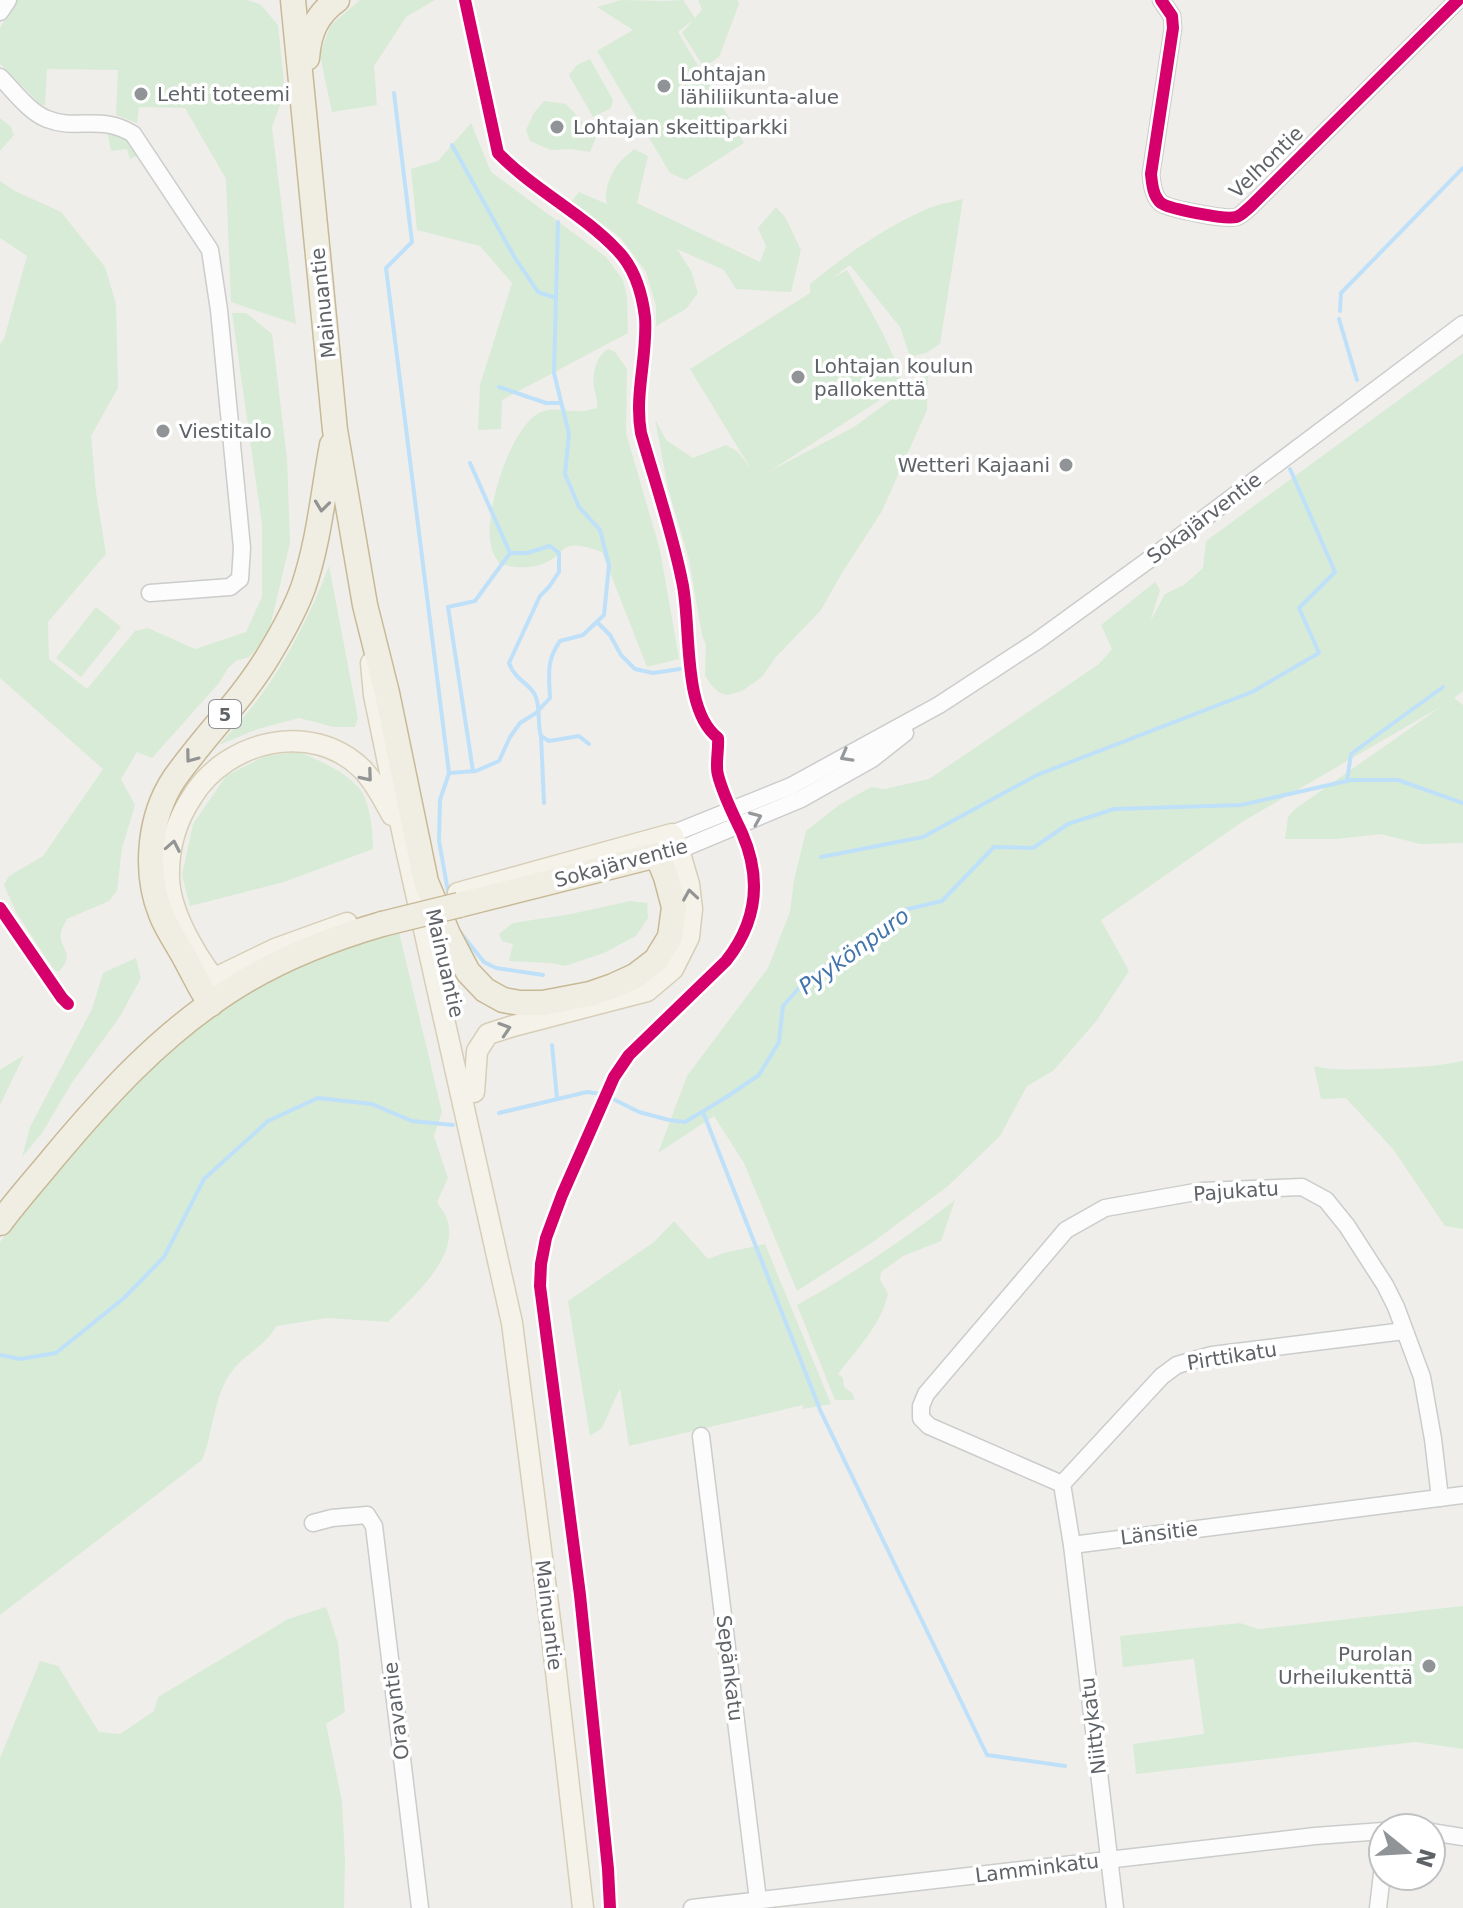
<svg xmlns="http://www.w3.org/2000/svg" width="1463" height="1908" viewBox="0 0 1463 1908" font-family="'DejaVu Sans',sans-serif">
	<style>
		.green { fill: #d8ebd6 }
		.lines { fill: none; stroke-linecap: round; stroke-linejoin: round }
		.stream { stroke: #bfe0f9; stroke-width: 4 }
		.minor-casing { stroke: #cbcccc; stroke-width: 19 }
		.major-casing { stroke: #d7ceb8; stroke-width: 23 }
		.highway-casing { stroke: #c8b996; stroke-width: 27 }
		.minor { stroke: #fdfcfc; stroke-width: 16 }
		.major { stroke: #f4f2e9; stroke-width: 20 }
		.highway { stroke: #f0ede3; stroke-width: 24 }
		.highway-bridge-casing { stroke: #c8b996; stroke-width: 27; stroke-linecap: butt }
		.highway-bridge { stroke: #f0ede3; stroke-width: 24 }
		.cycleway-casing { stroke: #fff; stroke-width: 17 }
		.cycleway { stroke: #d6006c; stroke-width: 12 }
		.oneway { stroke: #929393 }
		.oneway2 { stroke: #96999c }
		.oneway3 { stroke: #939595 }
		.poi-dot { fill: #919496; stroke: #fff; stroke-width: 3 }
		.labels { text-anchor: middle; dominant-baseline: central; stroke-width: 7; stroke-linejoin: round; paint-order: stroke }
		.shield { fill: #fff; stroke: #8f9295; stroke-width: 2 }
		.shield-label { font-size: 18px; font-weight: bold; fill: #5f6368 }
		.poi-label { font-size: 20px; fill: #5f6368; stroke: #fff; text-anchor: start }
		.street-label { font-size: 20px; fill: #5f6368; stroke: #fff }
		.water-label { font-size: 22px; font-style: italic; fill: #4174aa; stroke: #fff }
	</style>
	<rect width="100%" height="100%" fill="#efeeea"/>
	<g class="green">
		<path d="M17,0H247L260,4L278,25L285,91L272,127L296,324L231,302L226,179L185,108L139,107L137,123L116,115L118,70L47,69L45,105H41L0,64V28Z"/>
		<path d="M360,0H435L406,17L374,66L377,105L332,112L320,55L330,26Z"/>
		<path d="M621,0L664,1L683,0L695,18L702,10L698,0H738L739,4L719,57L704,67L682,33L694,19L678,32L744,143L686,180L670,173L597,51L633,30L597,7Z"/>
		<path d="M590,59L613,100L611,108L593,117L569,75L577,65Z"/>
		<path d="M544,101L566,104L596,137L590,152L571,149L551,150L530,141L526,130L534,113Z"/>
		<path d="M0,118L11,127L14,135L0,151Z"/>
		<path d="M471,123L491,172L606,257L623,280L627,297L628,333L502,400L501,429L478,430L480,385L512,283L480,246L417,230L411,169L438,161Z"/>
		<path d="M107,131C124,135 130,141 139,155L130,159L127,149L111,151Z"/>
		<path d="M634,149L648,156L637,203L760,262L766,246L758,228L776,207L785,217L801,250L791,292L736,289L724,270L677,249L691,271L698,293L686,309L656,326V306L646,272L620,237L571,202L579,192L607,204C603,193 610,175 618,164C622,159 629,154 634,149Z"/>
		<path d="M0,181L15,191L61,212L105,267L116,304L118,388L91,436L96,492L106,554L48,622L49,659L87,689L135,631L148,628L195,649L246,632L262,597V525L232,313H246L272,334L287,459L290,543L270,627L258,647L249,657L236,661L228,668L219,683L152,758L137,752L121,779L135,805L122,848L117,891L109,901L67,919C65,923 62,927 61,932C58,950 76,950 60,971H56L52,967L16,912L4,885L9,876L43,856L103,769L0,678V344L4,339L27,256L0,238Z"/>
		<path d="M963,199L940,344L926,353L910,357L900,327L850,265L832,278L847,270C868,307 892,343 903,385L770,471L854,427L928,373L927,410L882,511L842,573L821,610L775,658L762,677L742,691L727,695L720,693L712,686L705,676L706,645L702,635L689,560L668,488L655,419L666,440L693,458L726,445L738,452L751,469L690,369L810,293V284C845,255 890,224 932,207C942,203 953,202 963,199Z"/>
		<path d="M608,349L615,352L627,369L626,433L660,550L679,659L647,667L602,552C592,549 581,544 570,546C563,548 561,552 555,557C540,569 516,570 499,563C496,558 492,552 491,546C483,515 510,426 541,412C556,406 570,413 585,411C586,411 595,408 597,408C598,399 595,395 594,387C592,374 596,356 608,349Z"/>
		<path d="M1463,353V691L1454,698L1463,705V843L1420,844L1381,834L1336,839H1285L1288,817L1295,809L1442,706L1242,822L1101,920L1129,971L1097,1020L1053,1071L1027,1086L1000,1136L948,1186L873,1242L797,1291L744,1163L714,1116L658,1153L687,1076L768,968L790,912L794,880L806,831L839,805L871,787L885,789L929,779L1099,664L1112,649L1101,625L1155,582L1160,590L1150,622L1165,594L1184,585L1203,568L1206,541Z"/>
		<path d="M329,566L358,718L355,727H334L299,718L258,729L219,745C233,729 247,714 259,698C289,657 311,613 329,566Z"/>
		<path d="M96,607L121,627L81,677L56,658Z"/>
		<path d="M299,752C320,761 343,770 359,788C370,800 373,833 373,849L284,882L190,906L182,875L193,824L226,776L265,756Z"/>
		<path d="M630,901L647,903L648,918L636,936L604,953L565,966L551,963L509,961L513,944L502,941L499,934L513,923L571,914Z"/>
		<path d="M399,932L442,1112L434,1136L448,1178L437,1202C440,1207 445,1213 447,1219C460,1258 412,1297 388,1322L328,1318L276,1326C267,1345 245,1354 232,1371C213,1396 214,1431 202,1460L0,1615V1242L88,1130L177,1041L246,990L363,938Z"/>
		<path d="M136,958L141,978L119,1018L73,1081L42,1133L22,1157L30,1127L92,1009L103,973Z"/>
		<path d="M24,1055L0,1105V1070Z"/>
		<path d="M1463,1061V1229L1445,1226L1393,1149L1346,1098L1321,1099L1314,1066C1334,1071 1353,1069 1372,1069C1403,1068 1433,1067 1463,1061Z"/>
		<path d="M955,1200L941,1241L903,1256L881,1272L880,1280L888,1294C881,1325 857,1349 838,1374L843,1378L844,1387L852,1393L855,1400H835L797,1305C853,1274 905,1239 955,1200Z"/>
		<path d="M674,1221L708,1259L724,1253L765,1244L831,1404L803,1409V1405L629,1446L620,1388L602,1428L590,1436L568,1301L654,1242Z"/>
		<path d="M1463,1606V1749L1415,1742L1136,1774L1133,1744L1204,1734L1194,1659L1123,1667L1120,1636L1240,1623L1258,1629Z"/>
		<path d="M326,1607L338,1643L345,1712L326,1724L342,1801L345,1861L344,1908H0V1758L40,1661L58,1666L99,1732L120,1734L154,1711L158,1697L288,1619Z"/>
	</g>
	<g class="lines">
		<g class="stream">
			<path d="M394,93L412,242L386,268L449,773L440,800L439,841L449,897"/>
			<path d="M452,145L515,258L538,292L556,298"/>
			<path d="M1340,311L1341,293L1463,168"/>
			<path d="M1339,319L1357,380"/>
			<path d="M499,387L546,403H561"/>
			<path d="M470,463L510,553L475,601L448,607L473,771"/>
			<path d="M510,553H527L550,546L559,553V572L549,587L540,596L509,663C515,680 529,683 535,695C541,708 537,723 541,736L549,741L579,736L589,744"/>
			<path d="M597,622L610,635L621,655L635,669L653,673L680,669"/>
			<path d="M541,736L544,803"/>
			<path d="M449,773L476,771L499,761L510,737L520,723L536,713L550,698C549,675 546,661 560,641L583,635L604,615L609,565L600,530L579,507L565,474L569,434L554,373L558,222"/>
			<path d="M1347,781L1351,754L1443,687"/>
			<path d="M821,857L923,837L1037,775L1252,692L1319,653L1299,608L1335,572L1290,469"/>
			<path d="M459,931L484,962L496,968L543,975"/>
			<path d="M552,1045L557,1098"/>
			<path d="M613,1099L639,1112L669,1120L685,1122L725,1098L759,1075L779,1042L783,1006L807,979L904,910L942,901L994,847L1033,848L1068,824L1114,809L1241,805L1351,780H1398L1463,803"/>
			<path d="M703,1112L821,1412L987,1755L1065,1766"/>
			<path d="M499,1113L587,1092L601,1094"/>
			<path d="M0,1355L20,1359L56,1353L124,1298L164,1257L204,1179L268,1121L318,1098L372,1104L412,1121L453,1125"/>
		</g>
		<g class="minor-casing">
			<g id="minor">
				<path d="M1161,0L1172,16L1173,28L1151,174C1152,184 1153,196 1161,203C1169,209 1226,220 1236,217C1241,216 1246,210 1251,206L1458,0"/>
				<path d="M0,12L8,0"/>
				<path d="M0,77C14,91 29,112 47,119C77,131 100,114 133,134L210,250L219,310L242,548L240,579L230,587L150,593"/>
				<path d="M672,834L791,786L939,705L1037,641L1154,556L1463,324"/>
				<path d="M670,852L679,850L801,799L872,759L905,733"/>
				<path d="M701,1436L758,1900"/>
				<path d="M1062,1484L1162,1376L1177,1365L1212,1355L1404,1331"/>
				<path d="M313,1523L332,1518L367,1515L374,1526L420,1908"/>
				<path d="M1072,1545L1463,1495"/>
				<path d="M1431,1832L1463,1837"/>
				<path d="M692,1908L1315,1836L1383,1831"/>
				<path d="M1115,1908L1072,1545L1062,1484L929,1426L921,1418V1406L926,1394L1066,1230L1105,1208L1201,1191L1302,1187L1326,1200L1347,1226L1385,1285L1396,1307L1422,1377L1433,1439L1440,1498"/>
				<path d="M1378,1908L1383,1865"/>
			</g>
		</g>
		<g class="major-casing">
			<g id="major">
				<path d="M371,663L374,695L404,840L512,1323L551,1628L583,1908"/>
				<path d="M458,893L672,834L679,850L689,884L692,909L689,937L673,969L647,991L513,1026L488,1034L477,1051L474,1092"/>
				<path d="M205,986L213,979L275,949L347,923"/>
				<path d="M226,993C201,965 171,917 169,879C168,850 176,821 192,797C227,740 312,720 362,769C375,782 383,799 392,815"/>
			</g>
		</g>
		<g class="highway-casing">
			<g id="highway">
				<path d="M293,0L335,430L365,605L387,693L426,882L448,934L468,972L485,990L503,1000L520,1003H543L590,994L613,986L635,976L656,960L670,937L674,907L666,877L657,855L459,905"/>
				<path d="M307,58C309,33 316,15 337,0"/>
				<path d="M211,1004C201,991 195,976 187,962C179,946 167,930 161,914C144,872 149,817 174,779C204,736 243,699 270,653C282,633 295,610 303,588C319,542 323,493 332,445"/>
				<path d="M0,1223C17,1200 36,1179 54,1157C105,1096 159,1037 226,993C274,961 327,940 382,924"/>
			</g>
		</g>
		<use href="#minor" class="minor"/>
		<use href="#major" class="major"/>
		<use href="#highway" class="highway"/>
		<g class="highway-bridge-casing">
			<path id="highway-bridge" d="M382,924L459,905"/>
		</g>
		<use href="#highway-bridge" class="highway-bridge"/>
		<g class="cycleway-casing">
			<g id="cycleway">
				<path d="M465,0L498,153C534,190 582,213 617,250C634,267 642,293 645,317C648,355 634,394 641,433C655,482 672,531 682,581C692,624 681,710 718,738C719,750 715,765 718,775C723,795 733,814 742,833C762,879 757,922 726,961L629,1055L614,1077L562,1195L546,1238L541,1264L540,1286L580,1595L608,1869L610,1908"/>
				<path d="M1161,0L1172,16L1173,28L1151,174C1152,184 1153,196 1161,203C1169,209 1226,220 1236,217C1241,216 1246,210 1251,206L1458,0"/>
				<path d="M0,908L62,998L68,1004"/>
			</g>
		</g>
		<use href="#cycleway" class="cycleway"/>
	</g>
	<defs><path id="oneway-chevron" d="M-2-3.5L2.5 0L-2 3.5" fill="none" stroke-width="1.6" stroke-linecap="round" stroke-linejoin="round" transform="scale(2)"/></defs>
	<g class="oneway">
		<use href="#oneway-chevron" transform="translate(322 506) rotate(97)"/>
		<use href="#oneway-chevron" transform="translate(191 757) rotate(127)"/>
	</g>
	<g class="oneway2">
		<use href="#oneway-chevron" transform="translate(846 756) rotate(151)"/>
		<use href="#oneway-chevron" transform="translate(756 818) rotate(-23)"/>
	</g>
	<g class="oneway3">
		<use href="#oneway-chevron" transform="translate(367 776) rotate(50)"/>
		<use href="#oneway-chevron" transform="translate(173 846) rotate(-79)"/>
		<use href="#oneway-chevron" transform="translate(690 895) rotate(-99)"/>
		<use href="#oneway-chevron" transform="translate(505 1029) rotate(-18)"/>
	</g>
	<g class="poi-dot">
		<circle cx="664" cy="86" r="8"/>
		<circle cx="141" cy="94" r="8"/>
		<circle cx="557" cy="127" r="8"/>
		<circle cx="798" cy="377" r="8"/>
		<circle cx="163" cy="431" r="8"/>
		<circle cx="1066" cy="465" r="8"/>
		<circle cx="1429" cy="1666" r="8"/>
	</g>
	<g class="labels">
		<rect class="shield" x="209" y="700" width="32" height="28" rx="6"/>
		<g class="shield-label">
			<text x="225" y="714">5</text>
		</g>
		<g class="poi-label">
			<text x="680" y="74">Lohtajan<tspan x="680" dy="23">lähiliikunta-alue</tspan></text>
			<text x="157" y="94">Lehti toteemi</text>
			<text x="573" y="127">Lohtajan skeittiparkki</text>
			<text x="814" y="366">Lohtajan koulun<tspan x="814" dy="23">pallokenttä</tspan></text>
			<text x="179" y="431">Viestitalo</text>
			<text x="1050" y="465" text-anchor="end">Wetteri Kajaani</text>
			<text x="1413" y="1654" text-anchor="end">Purolan<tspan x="1413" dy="23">Urheilukenttä</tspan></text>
		</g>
		<g class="street-label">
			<text transform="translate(1266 162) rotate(-44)">Velhontie</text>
			<text transform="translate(323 303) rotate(-96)">Mainuantie</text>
			<text transform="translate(1204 518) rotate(-37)">Sokajärventie</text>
			<text transform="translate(621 863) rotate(-15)">Sokajärventie</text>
			<text transform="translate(445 963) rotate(77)">Mainuantie</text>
			<text transform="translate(1236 1191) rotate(-4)">Pajukatu</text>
			<text transform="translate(1232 1356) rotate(-9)">Pirttikatu</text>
			<text transform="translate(1159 1533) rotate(-7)">Länsitie</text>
			<text transform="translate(549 1615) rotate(83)">Mainuantie</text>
			<text transform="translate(730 1668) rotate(83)">Sepänkatu</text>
			<text transform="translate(396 1711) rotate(-97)">Oravantie</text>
			<text transform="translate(1093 1726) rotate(-97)">Niittykatu</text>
			<text transform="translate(1037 1868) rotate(-7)">Lamminkatu</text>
		</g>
		<g class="water-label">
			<text transform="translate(854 951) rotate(-36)">Pyykönpuro</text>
		</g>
	</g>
	<g transform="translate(1407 1852) rotate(108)"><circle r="38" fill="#ffffff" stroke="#bfc1c3" stroke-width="2"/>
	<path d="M0-6L14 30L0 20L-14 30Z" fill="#919496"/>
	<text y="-12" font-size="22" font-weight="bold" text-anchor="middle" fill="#5f6368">N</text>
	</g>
</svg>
